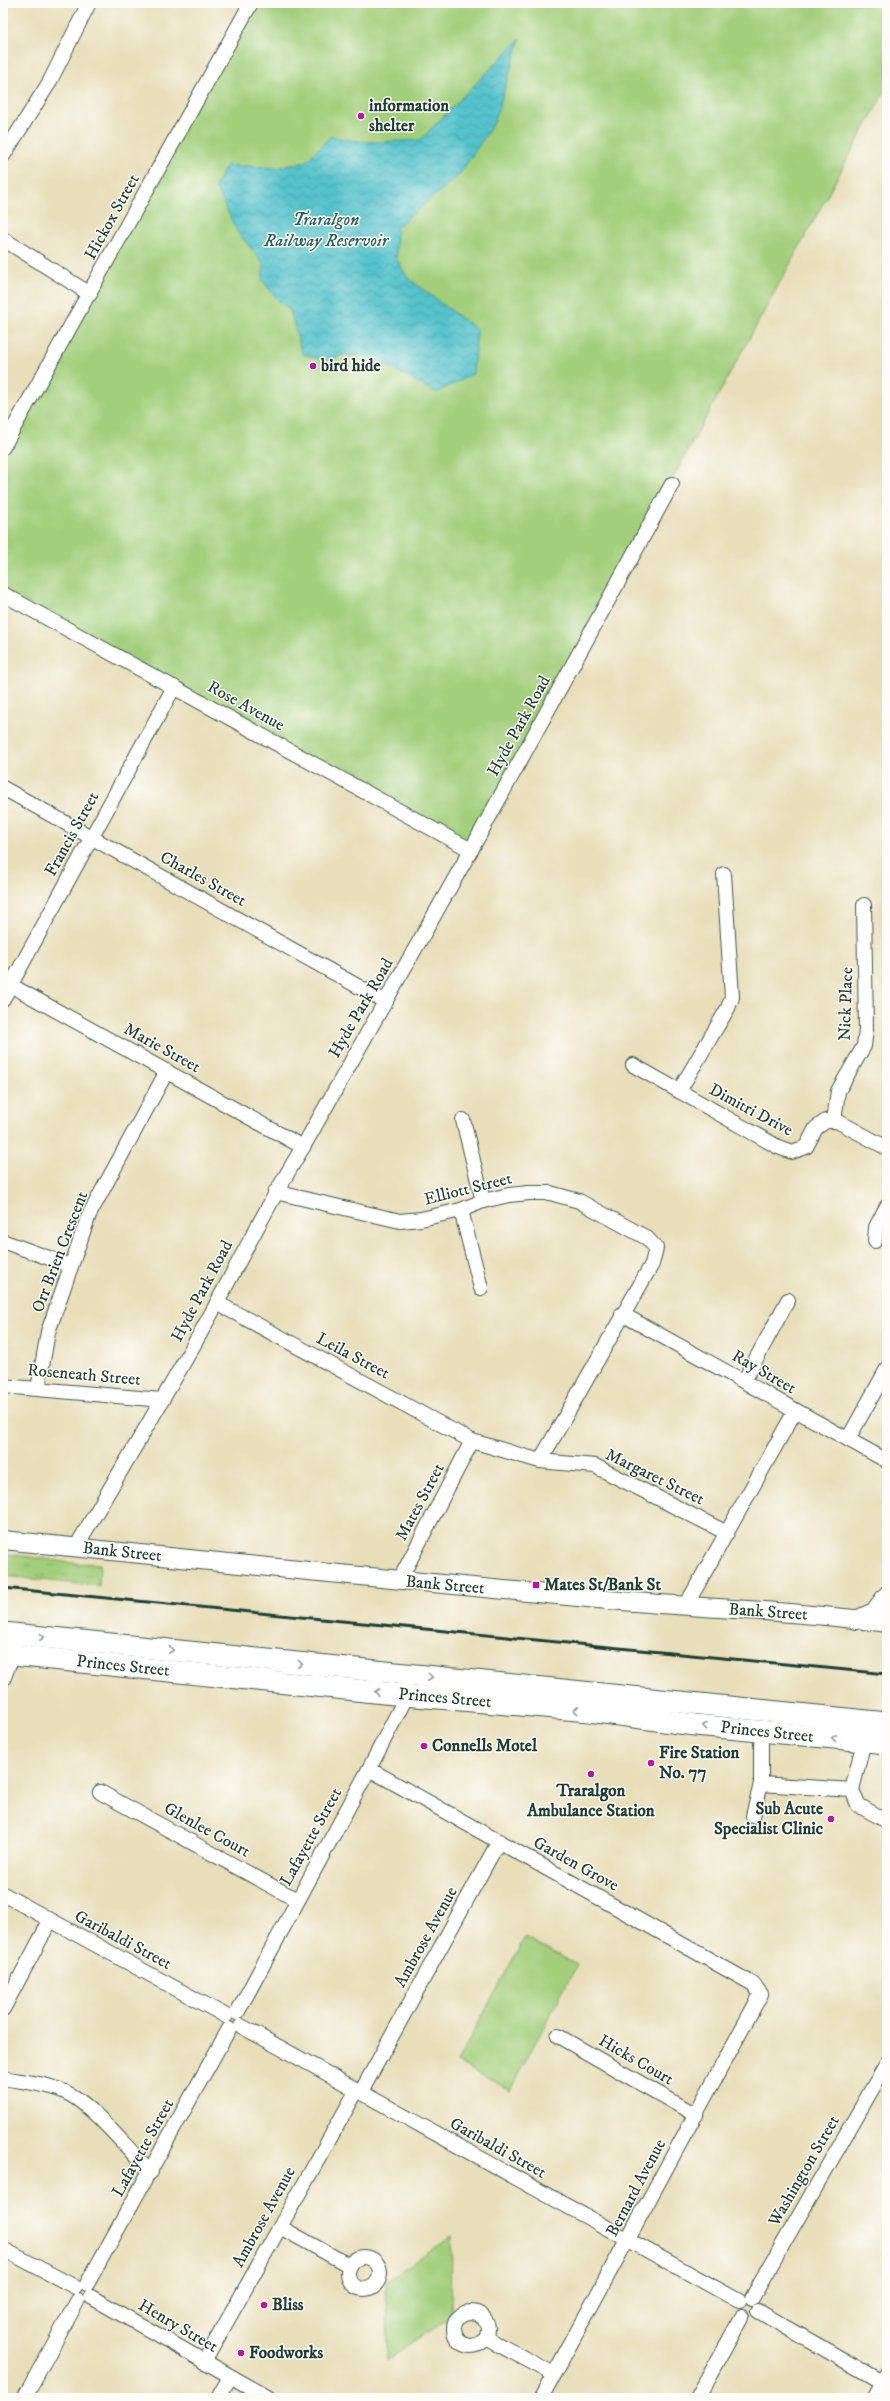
<svg xmlns="http://www.w3.org/2000/svg" width="890" height="2401" viewBox="0 0 890 2401" font-family="'IM FELL DW Pica',serif">
	<style>
		.grass { fill: url(#grass-tufts); stroke: #618658 }
		.park { fill: #a3cf7b; stroke: #618658 }
		.water { fill: url(#water-waves); stroke: #3a8080 }
		.lines { fill: none; stroke-linecap: round; stroke-linejoin: round }
		.minor-casing { stroke: #3d5548; stroke-width: 16 }
		.major-casing { stroke: #3d5548; stroke-width: 20 }
		.highway-casing { stroke: #3d5548; stroke-width: 23 }
		.minor { stroke: #fff; stroke-width: 14 }
		.major { stroke: #fff; stroke-width: 18 }
		.highway { stroke: #fff; stroke-width: 21 }
		.rail { stroke: #1f3d34; stroke-width: 3 }
		.oneway { stroke: #8f9e9a }
		.poi-dot { fill: #b5179e; stroke: #fdfcf7; stroke-width: 1.5 }
		.labels { text-anchor: middle; dominant-baseline: central; stroke-width: 3; stroke-linejoin: round; paint-order: stroke }
		.poi-label { font-size: 17px; font-weight: bold; fill: #1f3d34; stroke: #fdfcf7; text-anchor: start }
		.street-label { font-size: 17px; fill: #1f3d34; stroke: #fdfcf7 }
		.water-label { font-size: 18px; font-style: italic; fill: #2c5e5a; stroke: #fdfcf7 }
	</style>
	<defs>
		<pattern id="grass-tufts" width="24" height="20" patternUnits="userSpaceOnUse"><rect width="24" height="20" fill="#a3cf7b"/><path d="M3 7l-1-3M5 7V3M7 7l1-3M15 17l-1-3M17 17v-4M19 17l1-3" fill="none" stroke="#84a966"/></pattern>
		<pattern id="water-waves" width="16" height="10" patternUnits="userSpaceOnUse"><rect width="16" height="10" fill="#55c3cc"/><path d="M0 5q4-4 8 0t8 0" fill="none" stroke="#46a0a6"/></pattern>
	</defs>
	<rect width="100%" height="100%" fill="#fdfcf7"/>
	<filter id="ink" filterUnits="userSpaceOnUse"><feTurbulence type="fractalNoise" baseFrequency=".025" numOctaves="2"/><feDisplacementMap in="SourceGraphic" scale="8" xChannelSelector="R" yChannelSelector="G"/><feConvolveMatrix kernelMatrix="1 2 1 2 8 2 1 2 1" color-interpolation-filters="sRGB"/></filter>
	<filter id="wash" filterUnits="userSpaceOnUse"><feTurbulence type="fractalNoise" baseFrequency=".012" numOctaves="4" result="noise"/><feDisplacementMap in="SourceGraphic" scale="16" xChannelSelector="R" yChannelSelector="G"/><feGaussianBlur stdDeviation="0.9" result="paint"/><feColorMatrix in="noise" values="0 0 0 0 0 0 0 0 0 0 0 0 0 0 0 0 0 1.4 0 .05"/><feComposite in="paint" operator="in"/></filter>
	<g filter="url(#wash)">
		<rect width="100%" height="100%" fill="#e8deb9"/>
		<path class="grass" d="M3,1553L71,1563L100,1564L99,1586L3,1576Z"/>
		<g class="park">
			<path d="M252,3H887V87L470,848L3,590V455Z"/>
			<path d="M525,1937L577,1965L510,2090L457,2062Z"/>
			<path d="M452,2235L451,2317L387,2360L386,2282Z"/>
		</g>
		<path class="water" d="M520,39L494,123L459,175L397,227L396,258L408,278L477,330L473,374L436,393L398,371L365,356L343,355L326,361L302,354L290,310L279,301L262,280L264,264L237,231L215,186L227,165L277,168L305,162L331,136C359,145 391,141 420,140Z"/>
	</g>
	<g filter="url(#ink)">
		<g class="lines">
			<g class="minor-casing">
				<g id="minor">
					<path d="M3,156L49,83L89,3"/>
					<path d="M3,239L90,294"/>
					<path d="M3,447L251,3"/>
					<path d="M3,594L471,850"/>
					<path d="M3,788L386,1002"/>
					<path d="M3,981L303,1147"/>
					<path d="M3,999L174,687"/>
					<path d="M633,1065L778,1147L792,1152L806,1147L816,1128L826,1121H837L887,1148"/>
					<path d="M679,1091L728,1008L732,997L724,874"/>
					<path d="M463,1120L483,1201"/>
					<path d="M834,1121L838,1091L864,1046L866,1030L864,905"/>
					<path d="M275,1192L400,1221L421,1219L461,1210L483,1201L509,1195L529,1193H550L579,1201L647,1238L656,1248L652,1264L540,1461"/>
					<path d="M461,1210L481,1288"/>
					<path d="M875,1241L876,1227L887,1206"/>
					<path d="M5,1242L71,1266"/>
					<path d="M217,1303L472,1441L540,1461L595,1466L727,1533"/>
					<path d="M622,1314L887,1461"/>
					<path d="M744,1381L788,1300"/>
					<path d="M3,1386L162,1400"/>
					<path d="M38,1389L48,1332L89,1215L167,1071"/>
					<path d="M848,1439L887,1369"/>
					<path d="M76,1547C123,1466 172,1386 217,1303C245,1250 272,1197 303,1147L471,850L672,484"/>
					<path d="M399,1581L472,1441"/>
					<path d="M685,1607L795,1411"/>
					<path d="M3,1680L15,1647"/>
					<path d="M761,1744V1784"/>
					<path d="M369,1769L753,1984L761,1994L541,2398"/>
					<path d="M852,1790L858,1805L887,1821"/>
					<path d="M100,1792L297,1900"/>
					<path d="M753,1816L761,1784L852,1790L864,1741"/>
					<path d="M3,1894L226,2016"/>
					<path d="M3,2009L50,1921"/>
					<path d="M237,2013L369,1769L403,1703L405,1687"/>
					<path d="M241,2026L739,2301"/>
					<path d="M558,2036L696,2115"/>
					<path d="M3,2078C25,2082 52,2084 71,2095C97,2110 128,2150 151,2172"/>
					<path d="M361,2092L499,1841"/>
					<path d="M280,2227L350,2266"/>
					<path d="M3,2249L75,2287"/>
					<circle cx="364" cy="2273" r="16"/>
					<path d="M87,2284L229,2029"/>
					<path d="M91,2297L269,2398"/>
					<path d="M752,2298L887,2063"/>
					<path d="M758,2311L887,2385"/>
					<circle cx="471" cy="2329" r="17"/>
					<path d="M486,2338L554,2374"/>
					<path d="M204,2362L357,2090"/>
					<path d="M24,2398L78,2300"/>
					<path d="M218,2398L230,2377"/>
					<path d="M697,2398L742,2317"/>
					<path d="M873,2398L887,2373"/>
				</g>
			</g>
			<g class="major-casing">
				<g id="major">
					<path d="M3,1540C201,1560 400,1581 598,1599C694,1608 791,1610 887,1623"/>
					<path d="M856,1620L874,1612L887,1595"/>
				</g>
			</g>
			<g class="highway-casing">
				<g id="highway">
					<path d="M3,1633L887,1723"/>
					<path d="M3,1654L404,1695L589,1711L695,1725L887,1743"/>
				</g>
			</g>
			<use href="#minor" class="minor"/>
			<use href="#major" class="major"/>
			<use href="#highway" class="highway"/>
			<path class="rail" d="M3,1588L887,1674"/>
		</g>
		<defs><path id="oneway-chevron" d="M-2-3.5L2.5 0L-2 3.5" fill="none" stroke-width="1.6" stroke-linecap="round" stroke-linejoin="round"/></defs>
		<g class="oneway">
			<use href="#oneway-chevron" transform="translate(42 1637) rotate(6)"/>
			<use href="#oneway-chevron" transform="translate(171 1650) rotate(6)"/>
			<use href="#oneway-chevron" transform="translate(300 1664) rotate(6)"/>
			<use href="#oneway-chevron" transform="translate(430 1677) rotate(6)"/>
			<use href="#oneway-chevron" transform="translate(377 1692) rotate(-174)"/>
			<use href="#oneway-chevron" transform="translate(576 1710) rotate(-176)"/>
			<use href="#oneway-chevron" transform="translate(705 1726) rotate(-174)"/>
			<use href="#oneway-chevron" transform="translate(834 1738) rotate(-174)"/>
		</g>
	</g>
	<g class="poi-dot">
		<circle cx="361" cy="116" r="4"/>
		<circle cx="313" cy="366" r="4"/>
		<rect x="532" y="1581" width="8" height="8" rx="2"/>
		<circle cx="424" cy="1746" r="4"/>
		<circle cx="651" cy="1763" r="4"/>
		<circle cx="591" cy="1774" r="4"/>
		<circle cx="831" cy="1819" r="4"/>
		<circle cx="264" cy="2305" r="4"/>
		<circle cx="241" cy="2353" r="4"/>
	</g>
	<g class="labels">
		<g class="poi-label">
			<text x="369" y="106">information<tspan x="369" dy="20">shelter</tspan></text>
			<text x="321" y="366">bird hide</text>
			<text x="544" y="1585">Mates St/Bank St</text>
			<text x="432" y="1746">Connells Motel</text>
			<text x="659" y="1753">Fire Station<tspan x="659" dy="20">No. 77</tspan></text>
			<text x="591" y="1791" text-anchor="middle">Traralgon<tspan x="591" dy="20">Ambulance Station</tspan></text>
			<text x="823" y="1809" text-anchor="end">Sub Acute<tspan x="823" dy="20">Specialist Clinic</tspan></text>
			<text x="272" y="2305">Bliss</text>
			<text x="249" y="2353">Foodworks</text>
		</g>
		<g class="street-label">
			<text transform="translate(112 217) rotate(-61)">Hickox Street</text>
			<text transform="translate(246 706) rotate(29)">Rose Avenue</text>
			<text transform="translate(519 726) rotate(-61)">Hyde Park Road</text>
			<text transform="translate(72 834) rotate(-61)">Francis Street</text>
			<text transform="translate(203 879) rotate(29)">Charles Street</text>
			<text transform="translate(846 1004) rotate(-88)">Nick Place</text>
			<text transform="translate(361 1008) rotate(-60)">Hyde Park Road</text>
			<text transform="translate(162 1048) rotate(29)">Marie Street</text>
			<text transform="translate(751 1110) rotate(28)">Dimitri Drive</text>
			<text transform="translate(468 1189) rotate(-14)">Elliott Street</text>
			<text transform="translate(60 1252) rotate(-69)">Orr Brien Crescent</text>
			<text transform="translate(202 1291) rotate(-62)">Hyde Park Road</text>
			<text transform="translate(353 1356) rotate(28)">Leila Street</text>
			<text transform="translate(764 1372) rotate(30)">Ray Street</text>
			<text transform="translate(84 1375) rotate(5)">Roseneath Street</text>
			<text transform="translate(655 1477) rotate(26)">Margaret Street</text>
			<text transform="translate(420 1502) rotate(-62)">Mates Street</text>
			<text transform="translate(122 1552) rotate(6)">Bank Street</text>
			<text transform="translate(445 1585) rotate(5)">Bank Street</text>
			<text transform="translate(768 1612) rotate(4)">Bank Street</text>
			<text transform="translate(123 1666) rotate(6)">Princes Street</text>
			<text transform="translate(445 1698) rotate(5)">Princes Street</text>
			<text transform="translate(767 1732) rotate(6)">Princes Street</text>
			<text transform="translate(207 1830) rotate(29)">Glenlee Court</text>
			<text transform="translate(311 1837) rotate(-61)">Lafayette Street</text>
			<text transform="translate(576 1864) rotate(29)">Garden Grove</text>
			<text transform="translate(426 1937) rotate(-61)">Ambrose Avenue</text>
			<text transform="translate(123 1940) rotate(28)">Garibaldi Street</text>
			<text transform="translate(636 2060) rotate(30)">Hicks Court</text>
			<text transform="translate(143 2148) rotate(-61)">Lafayette Street</text>
			<text transform="translate(498 2148) rotate(29)">Garibaldi Street</text>
			<text transform="translate(804 2171) rotate(-60)">Washington Street</text>
			<text transform="translate(636 2188) rotate(-62)">Bernard Avenue</text>
			<text transform="translate(264 2217) rotate(-61)">Ambrose Avenue</text>
			<text transform="translate(178 2326) rotate(30)">Henry Street</text>
		</g>
		<g class="water-label">
			<text x="326" y="220">Traralgon<tspan x="326" dy="21">Railway Reservoir</tspan></text>
		</g>
	</g>
	<rect width="890" height="2401" fill="none" stroke="#fdfcf7" stroke-width="16"/>
</svg>
